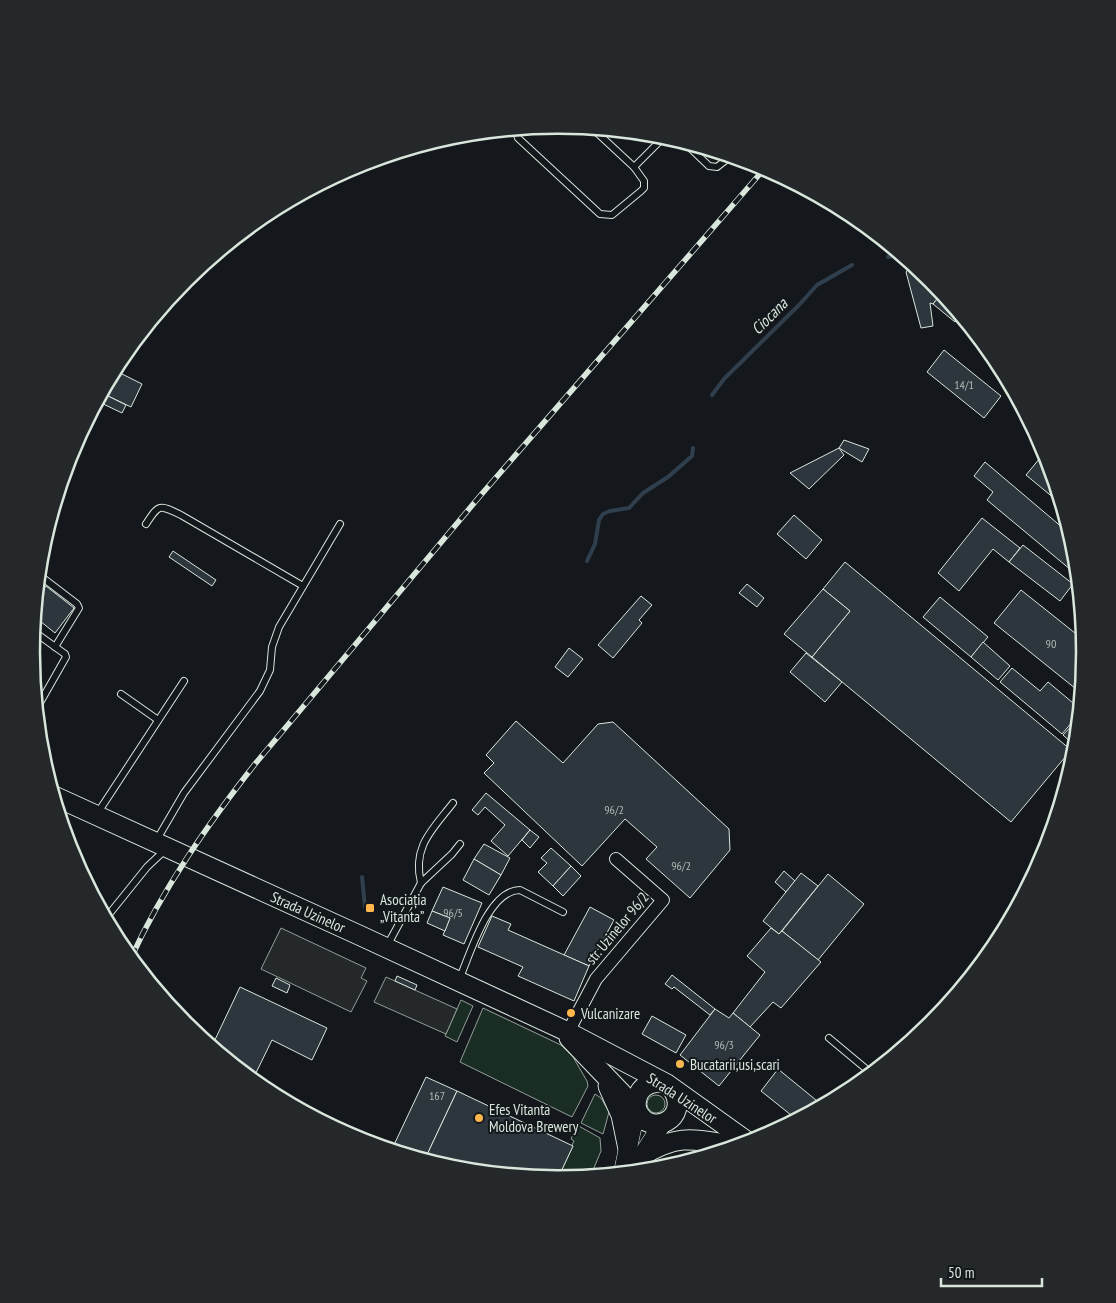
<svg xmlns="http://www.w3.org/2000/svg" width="1116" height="1303" viewBox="0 0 1116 1303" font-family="'PT Sans Narrow',sans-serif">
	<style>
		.green { fill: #1a2d24; stroke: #939e99 }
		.parking { fill: #24282b; stroke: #939e99 }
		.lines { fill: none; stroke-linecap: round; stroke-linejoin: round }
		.stream { stroke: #2f3f4d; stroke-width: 4 }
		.building { fill: #2c363c; stroke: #d8e6dc }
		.service-casing { stroke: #d8e6dc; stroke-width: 8 }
		.minor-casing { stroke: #d8e6dc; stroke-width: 14 }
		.secondary-casing { stroke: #d8e6dc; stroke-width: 19 }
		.primary-casing { stroke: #d8e6dc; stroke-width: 21 }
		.service { stroke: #14181c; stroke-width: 6 }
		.minor { stroke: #14181c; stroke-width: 12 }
		.secondary { stroke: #14181c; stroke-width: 18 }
		.primary { stroke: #14181c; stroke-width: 19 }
		.rail-casing { stroke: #d8e6dc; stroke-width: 5.5 }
		.rail { stroke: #14181c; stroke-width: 4; stroke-dasharray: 11; stroke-linecap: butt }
		.poi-dot { fill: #ffb74d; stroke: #14181c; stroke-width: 2 }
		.labels { text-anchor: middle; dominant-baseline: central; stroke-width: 4; stroke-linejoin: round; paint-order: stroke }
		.number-label { font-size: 12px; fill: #adbab4 }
		.poi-label { font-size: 15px; fill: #d8e6dc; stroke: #14181c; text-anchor: start }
		.street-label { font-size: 15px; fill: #d8e6dc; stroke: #14181c }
		.water-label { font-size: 16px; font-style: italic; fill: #d8e6dc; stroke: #14181c }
		.rim { fill: none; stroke: #d8e6dc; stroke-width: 2.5 }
	</style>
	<rect width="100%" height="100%" fill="#14181c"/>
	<g class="green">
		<path d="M461,1000L473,1006L457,1042L445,1036Z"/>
		<path d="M483,1008L561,1045L573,1057L587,1081L588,1086L572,1117L460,1062Z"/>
		<path d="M595,1094L601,1098L609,1112L603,1134L581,1123Z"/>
		<circle cx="656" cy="1104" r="9"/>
		<path d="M577,1125L600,1138L601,1151L591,1175L558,1178L573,1146L572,1145L574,1141L571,1139Z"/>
		<path d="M678,1157L696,1158L660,1168L648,1169L654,1162Z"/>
	</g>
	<g class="parking">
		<path d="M281,928L366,968L361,978L367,981L351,1012L261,969Z"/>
		<path d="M386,977L457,1009L446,1034L374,1002Z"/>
	</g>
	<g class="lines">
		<g class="stream">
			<path d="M888,257L900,254"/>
			<path d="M712,395L724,379L799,305L817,285L852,265"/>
			<path d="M587,561L595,544L599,520L603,514L610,511L629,508L643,493L668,477L692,456L693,448"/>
			<path d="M362,877L365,907"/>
		</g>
	</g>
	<g class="building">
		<path d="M912,264L931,279L942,293L933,304L930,303L933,326L921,328L906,272Z"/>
		<path d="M942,293L960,315L955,322L933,304Z"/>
		<path d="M944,350L1001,396L984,418L927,372Z"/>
		<path d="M114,370L142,384L131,407L102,393Z"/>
		<path d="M102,393L126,405L122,413L97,401Z"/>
		<path d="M844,440L869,449L862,462L839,448Z"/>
		<path d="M839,448L844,455L809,489L790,473Z"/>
		<path d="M1045,452L1061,504L1026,475Z"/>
		<path d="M985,462L1070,534L1075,549L1077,575L987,500L993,492L974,476Z"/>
		<path d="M794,515L822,540L806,559L777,534Z"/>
		<path d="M982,518L1020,548L1009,562L993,549L959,591L938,573Z"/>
		<path d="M1023,545L1073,584L1060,601L1009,562Z"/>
		<path d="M173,551L216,580L212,586L169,557Z"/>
		<path d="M845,562L1071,750L1011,822L812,657L850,611L823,589Z"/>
		<path d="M747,584L764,598L757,607L739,593Z"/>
		<path d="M46,586L74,608L55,633L35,617L37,598Z"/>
		<path d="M823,589L850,611L812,657L784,634Z"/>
		<path d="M1021,590L1075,633L1082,625L1085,652L1081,693L994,623Z"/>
		<path d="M641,596L652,605L639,620L642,623L613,658L598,645Z"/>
		<path d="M940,597L988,637L971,657L923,617Z"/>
		<path d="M983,642L1010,666L998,680L971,657Z"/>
		<path d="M569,648L583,659L568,677L555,667Z"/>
		<path d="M806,653L842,682L825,702L790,672Z"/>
		<path d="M33,665L39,669L34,677Z"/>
		<path d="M1012,668L1040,691L1048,682L1079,708V714L1062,734L1000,682Z"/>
		<path d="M1078,719L1075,746L1063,735Z"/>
		<path d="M516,721L563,763L598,724L613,722L729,829L730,850L690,898L646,859L657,847L625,819L582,866L484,773L494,763L486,755Z"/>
		<path d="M486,793L530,830L508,856L491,841L505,825L485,807L478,815L472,810Z"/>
		<path d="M530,830L539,837L530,848L522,840Z"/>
		<path d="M484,844L510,858L501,875L474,859Z"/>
		<path d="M551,848L571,866L553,886L538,872L547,863L541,858Z"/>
		<path d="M474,859L501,875L489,895L463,880Z"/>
		<path d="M571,866L581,876L563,896L553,886Z"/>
		<path d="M784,871L795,881L786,892L775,882Z"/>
		<path d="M801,873L818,886L779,934L763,921Z"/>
		<path d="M828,874L864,904L818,960L782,931Z"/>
		<path d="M443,887L482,903L464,944L443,935L450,918L432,911Z"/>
		<path d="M590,907L614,920L589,966L564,955Z"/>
		<path d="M432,911L450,918L445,931L427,923Z"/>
		<path d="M492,916L511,924L508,930L589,966L574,1001L518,976L523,967L478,947Z"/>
		<path d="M771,928L779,934L782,931L821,962L781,1008L773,1002L750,1027L733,1013L765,972L747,956Z"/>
		<path d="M672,975L715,1009L710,1015L674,987L672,989L665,984Z"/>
		<path d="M397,976L417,985L415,990L395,981Z"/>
		<path d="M276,978L290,985L287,993L272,986Z"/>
		<path d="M240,987L327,1028L312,1060L272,1040L253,1079L212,1046Z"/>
		<path d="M715,1009L729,1018L733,1013L760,1035L719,1086L680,1055Z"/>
		<path d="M652,1016L686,1035L676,1053L642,1034Z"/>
		<path d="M778,1069L822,1105L796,1119L761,1091Z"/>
		<path d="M426,1077L457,1091L425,1159L392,1149Z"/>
		<path d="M457,1091L573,1146L558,1178L455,1168L425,1159Z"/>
	</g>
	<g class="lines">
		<g class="service-casing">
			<g id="service">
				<path d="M515,129L518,138L600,214L612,215L641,191L644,188V181L634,167L592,128"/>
				<path d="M684,142L709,166L717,167L731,156"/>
				<path d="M634,167L665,136"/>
				<path d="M146,524C159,504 159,504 181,515L303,586"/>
				<path d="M39,575L77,604L79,608L55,647"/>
				<path d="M33,631L65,654L66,657L37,708"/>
				<path d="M121,694L158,720"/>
				<path d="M97,814L184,681"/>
				<path d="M156,841L184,793L260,691L270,670L272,647L279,627L340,524"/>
				<path d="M421,883C412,847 432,830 453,803"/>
				<path d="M106,918L147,867L165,850"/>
				<path d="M387,946L421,883L452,854L460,844"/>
				<path d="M459,980C470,955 488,890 520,890L563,912"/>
				<path d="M829,1038L871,1073"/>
			</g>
		</g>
		<g class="minor-casing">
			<path id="minor" d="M568,1032L596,979L663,900L616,859"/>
		</g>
		<g class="secondary-casing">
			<g id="secondary">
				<path d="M640,1159L653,1139L662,1123"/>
				<path d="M623,1172L632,1129L639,1114"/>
			</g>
		</g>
		<g class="primary-casing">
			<g id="primary">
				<path d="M54,796L361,936L568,1032L667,1084L748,1142"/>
				<path d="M569,1038L636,1108"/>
				<path d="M662,1082C653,1082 644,1084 639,1093C636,1099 635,1106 638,1112C651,1138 690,1118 673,1090"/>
				<path d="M608,1086L621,1115L628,1149"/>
				<path d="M643,1155C676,1136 688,1138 725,1144"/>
			</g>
		</g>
		<use href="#service" class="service"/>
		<use href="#minor" class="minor"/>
		<use href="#secondary" class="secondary"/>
		<use href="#primary" class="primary"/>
		<g class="rail-casing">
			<path id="rail" d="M131,958C163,888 208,824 255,764L480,496L765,168"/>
		</g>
		<use href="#rail" class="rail"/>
	</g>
	<g class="poi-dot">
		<rect x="365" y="903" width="10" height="10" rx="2.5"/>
		<circle cx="571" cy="1013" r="5"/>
		<circle cx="680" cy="1064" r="5"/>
		<circle cx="479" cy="1118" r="5"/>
	</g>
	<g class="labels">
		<g class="number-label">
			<text x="964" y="384">14/1</text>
			<text x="1051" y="643">90</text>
			<text x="614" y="809">96/2</text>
			<text x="681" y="865">96/2</text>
			<text x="453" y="912">96/5</text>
			<text x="724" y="1044">96/3</text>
			<text x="437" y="1095">167</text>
		</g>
		<g class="poi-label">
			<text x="380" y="899">Asociația<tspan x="380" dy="17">„Vitanta”</tspan></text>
			<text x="581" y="1013">Vulcanizare</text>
			<text x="690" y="1064">Bucatarii,usi,scari</text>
			<text x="489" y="1109">Efes Vitanta<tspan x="489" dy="17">Moldova Brewery</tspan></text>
		</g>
		<g class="street-label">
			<text transform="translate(308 912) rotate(24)">Strada Uzinelor</text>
			<text transform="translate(617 928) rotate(-50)">str. Uzinelor 96/2</text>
			<text transform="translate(682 1098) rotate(33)">Strada Uzinelor</text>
		</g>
		<g class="water-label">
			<text transform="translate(769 316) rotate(-45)">Ciocana</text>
		</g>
	</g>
	<path d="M0 0H1116V1303H0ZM40 652a518 518 0 1 1 1036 0a518 518 0 1 1-1036 0Z" fill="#24282b" fill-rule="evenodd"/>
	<path class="rim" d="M40 652a518 518 0 1 1 1036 0a518 518 0 1 1-1036 0Z"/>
	<path d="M941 1278v8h101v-8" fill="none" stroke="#d8e6dc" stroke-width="2.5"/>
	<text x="948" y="1278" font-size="15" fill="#d8e6dc" stroke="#14181c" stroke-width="4" paint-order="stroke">50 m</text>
</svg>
